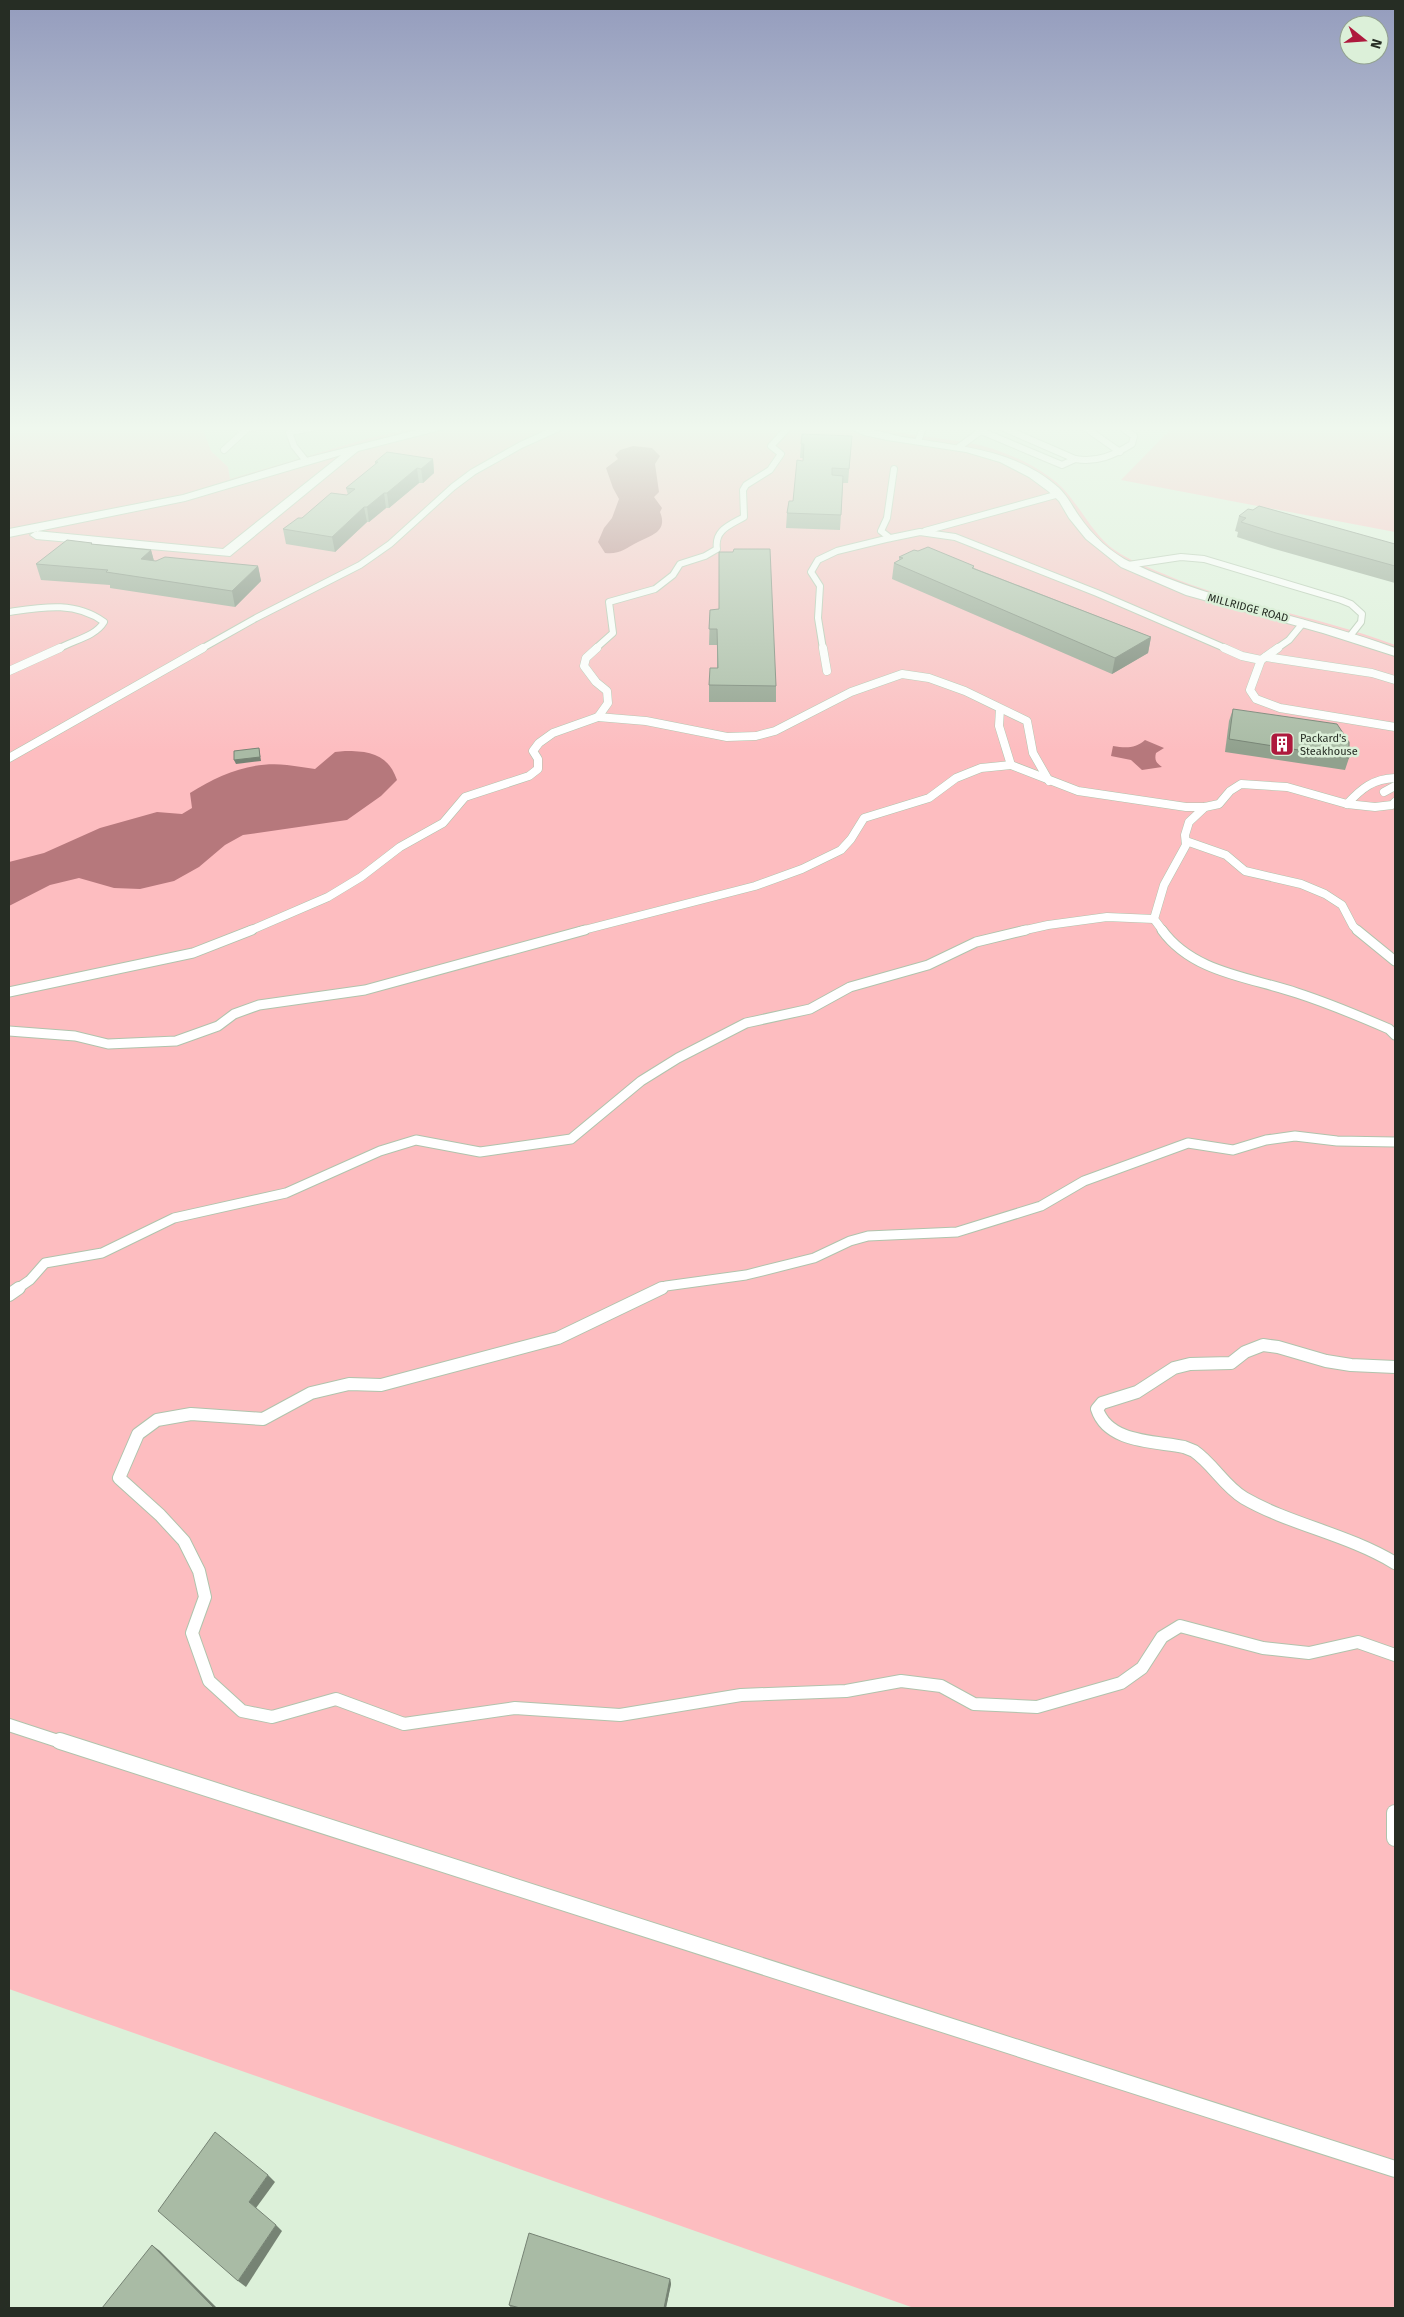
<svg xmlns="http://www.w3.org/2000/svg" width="1404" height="2317" viewBox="0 0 1404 2317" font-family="'Fira Sans',sans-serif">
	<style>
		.built { fill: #cee7c9 }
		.green { fill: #fdbdc0 }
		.water { fill: #b6787c }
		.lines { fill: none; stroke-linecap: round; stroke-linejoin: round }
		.service-far4-casing { stroke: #b0c3ac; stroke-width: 8 }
		.service-far3-casing { stroke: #b0c3ac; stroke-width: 9 }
		.service-far2-casing { stroke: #b0c3ac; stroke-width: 11 }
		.service-far1-casing { stroke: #b0c3ac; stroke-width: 14 }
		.service-casing { stroke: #b0c3ac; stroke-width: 18 }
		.minor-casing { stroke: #b0c3ac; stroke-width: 2 }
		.service-far4 { stroke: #fff; stroke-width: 6 }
		.service-far3 { stroke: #fff; stroke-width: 8 }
		.service-far2 { stroke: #fff; stroke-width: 9 }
		.service-far1 { stroke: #fff; stroke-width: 12 }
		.service { stroke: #fff; stroke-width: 16 }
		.minor { fill: #fff; fill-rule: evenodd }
		.wall { fill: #91a18e }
		.shaded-wall { fill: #768374 }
		.building { fill: #a9bba5; stroke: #768374 }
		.labels { text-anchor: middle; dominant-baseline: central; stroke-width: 5; stroke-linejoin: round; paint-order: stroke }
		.far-street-label { font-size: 11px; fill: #262d24; stroke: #dcf0d9 }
		.far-poi-label { font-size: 11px; fill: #262d24; stroke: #dcf0d9; text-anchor: start }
	</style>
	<rect width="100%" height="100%" fill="#dcf0d9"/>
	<path class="built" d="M197,426H389L402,437L230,483L228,467L211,451L203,429Z"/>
	<g class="green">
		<path d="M9,426H196L203,429L211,451L228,467L230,479L370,438L425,426H874C905,436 938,437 970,443C1000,449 1033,463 1056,482C1074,497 1087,524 1104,541C1118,556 1145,566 1164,574C1238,606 1320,616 1395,645V2308H914L9,1989Z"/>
		<path d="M1174,426H1395V532L1121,480Z"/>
	</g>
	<g class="water">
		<path d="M633,446L652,448L660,456L655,464L659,492L654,497L662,508L660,512C668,531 652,535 638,542C626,548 619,555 605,553L598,542L604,528L612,518L619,499L613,488L606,468L618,459L615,455L620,450Z"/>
		<path d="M1145,740L1164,748L1156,753C1154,761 1157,763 1162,767L1142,770L1131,760L1111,756L1113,746C1125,748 1135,749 1145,740Z"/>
		<path d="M345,751C370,751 388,754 397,780L381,796L347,820L243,835L225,845L199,867L174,881L140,889L114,888L79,878L50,885L9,906V862L44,853L100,828L157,812L182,814L192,808L190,793C220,774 252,761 287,765C297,766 306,768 315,769L335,752Z"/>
	</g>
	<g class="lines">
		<g class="service-far4-casing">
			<g id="service-far4">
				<path d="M216,426L248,428L268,426"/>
				<path d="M1083,426L1120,452"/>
				<path d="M981,431L1062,465L1075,459L999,426"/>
				<path d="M918,441L924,426"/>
				<path d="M959,447L985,428"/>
				<path d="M224,450L248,428"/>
				<path d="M1075,459C1097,463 1114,455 1132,444L1134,436L1120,426"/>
				<path d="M306,461L294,446L289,432L312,428"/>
				<path d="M925,531L1059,494"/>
				<path d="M890,538L881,531L887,518L894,469"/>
				<path d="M1128,565L1181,557L1204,559L1341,600L1351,604L1362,614L1361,622L1350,636"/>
				<path d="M9,612C43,607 75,601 104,622C95,637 73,640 58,649"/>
				<path d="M201,649L256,618L360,565L390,544L453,487L473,472L521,445L563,426"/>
				<path d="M595,649L613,633L609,602L655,589L673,575L680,564L705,556L717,549C714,530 730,525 744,517L743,490L746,485L770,470L781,454L771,446L786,430V426"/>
				<path d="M823,649L818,618L820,586L811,572L818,560L837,551L886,539L920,532L955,537L1097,593L1227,649"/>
				<path d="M1276,649L1289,640L1303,623"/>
			</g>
		</g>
		<g class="service-far3-casing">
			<g id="service-far3">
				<path d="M823,648L827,671"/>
				<path d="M1224,648L1242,656L1261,660L1278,648"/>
				<path d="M1266,657L1372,673L1395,680"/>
				<path d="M1261,660L1250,690L1256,699L1280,708L1395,727"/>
				<path d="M9,671L60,648"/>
				<path d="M1000,709L999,726L1011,765L1078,791L1186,807H1205L1219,804L1230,791L1241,784L1287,787L1347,804L1375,807L1392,805L1395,802"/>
				<path d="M598,717L646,721L727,737L756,736L775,731L851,692L902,674L929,678L965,691L1027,721L1033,753L1049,781"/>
				<path d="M9,758L203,648"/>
				<path d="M1384,792L1395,786"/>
				<path d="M1347,804C1362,788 1373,779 1395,778"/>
				<path d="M1186,841L1226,855L1245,871L1301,884L1325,894L1342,905L1353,926L1358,931"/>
				<path d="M249,931L328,897L361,877L400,847L443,823L465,797L529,776L538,769V759L533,751L539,743L553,733L598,717L608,703L607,691L596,682L584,666L586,658L597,648"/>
				<path d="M580,931L755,886L802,869L841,850L851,839L864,818L929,798L956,778L981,768L1011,765"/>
				<path d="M1021,931L1048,925L1107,917L1154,919"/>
				<path d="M1163,931L1154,919L1164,885L1186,845L1185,835L1189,822L1205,807"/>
			</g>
		</g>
		<g class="service-far2-casing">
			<g id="service-far2">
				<path d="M1162,930C1193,973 1250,977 1297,993C1328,1003 1359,1016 1389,1029L1395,1035"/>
				<path d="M1357,930L1395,961"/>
				<path d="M9,992L193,953L252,930"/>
				<path d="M9,1031L75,1036L108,1044L176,1041L218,1026L234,1014L259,1005L365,990L585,930"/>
				<path d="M17,1289L30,1280L45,1263L102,1253L174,1218L286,1193L380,1151L416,1140L480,1152L571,1139L641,1081L678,1058L746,1023L810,1009L850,987L928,965L976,942L1026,930"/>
				<path d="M659,1289L666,1286L746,1275L814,1258L850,1241L868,1236L957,1232L1041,1206L1084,1181L1188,1143L1233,1150L1266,1140L1295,1136L1337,1141L1395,1142"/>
			</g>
		</g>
		<g class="service-far1-casing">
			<g id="service-far1">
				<path d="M662,1288L558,1338L381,1385L349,1384L311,1393L263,1419L191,1414L157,1420L138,1434L119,1478L160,1515L184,1541L199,1571L205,1597L192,1633L209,1681L242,1711L272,1717L336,1699L404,1724L515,1708L620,1715L741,1695L846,1691L901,1681L941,1686L974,1704L1037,1707L1121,1683L1142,1668L1162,1637L1180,1626L1263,1648L1309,1653L1358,1642L1395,1655"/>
				<path d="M9,1295L19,1288"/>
				<path d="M1395,1367L1351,1365L1326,1361L1278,1347L1263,1345L1245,1352L1231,1363L1190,1364L1174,1368L1137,1392L1102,1403L1097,1409C1108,1443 1154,1441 1184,1447L1194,1451C1213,1464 1224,1486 1244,1498C1291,1525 1347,1534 1395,1563"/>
				<path d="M9,1725L64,1743"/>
			</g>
		</g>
		<g class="service-casing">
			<g id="service">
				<path d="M60,1741L1395,2169"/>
				<path d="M1395,1813V1838"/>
			</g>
		</g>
		<g class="minor-casing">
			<g id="minor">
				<path d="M433,426H456L358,451L230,556L36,539L30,535L36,531L223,549L341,455L185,501L9,537V529L183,495L302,459Z"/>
				<path d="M844,426C864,426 883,433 903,437C958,446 1016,449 1059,488C1068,497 1072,506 1079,516C1092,535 1111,553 1132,563C1216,603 1308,616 1395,648V656L1323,633L1186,595L1121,567L1086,539L1069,518L1059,501L1048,491L1029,477L1000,462L966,452L887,440L864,435Z"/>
			</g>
		</g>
		<use href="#service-far4" class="service-far4"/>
		<use href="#service-far3" class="service-far3"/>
		<use href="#service-far2" class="service-far2"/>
		<use href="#service-far1" class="service-far1"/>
		<use href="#service" class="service"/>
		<use href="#minor" class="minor"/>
	</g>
	<g class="wall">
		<path d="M852,436L848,483H843L840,530L786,528L787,513L793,501L803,461V458H800L801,444Z"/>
		<path d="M433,459L434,473L423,483H419L389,508H386L369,522H367L335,552L286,544L283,529L302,518L347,495H348L346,488L375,465V462Z"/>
		<path d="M1239,516L1395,544V583L1271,548L1237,537L1238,532L1235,531Z"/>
		<path d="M92,545L151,550L154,561L258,566L261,581L235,607L110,588V585L41,580L36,564Z"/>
		<path d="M899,557L974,566V568L1151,637L1148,653L1112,674L892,579L894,563L899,560Z"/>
		<path d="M710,610L776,686V702H709V685L717,668V645H709Z"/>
		<path d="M1233,709L1349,758L1345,770L1225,752L1229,721Z"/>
		<path d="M670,2279L671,2284L666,2308H511L509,2305Z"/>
	</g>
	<g class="shaded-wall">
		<path d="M433,459L434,473L423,483L421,469Z"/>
		<path d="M417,468L419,483L389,508L387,493Z"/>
		<path d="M384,493L386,508L369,522L367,507Z"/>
		<path d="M364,507L367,522L335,552L332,537Z"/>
		<path d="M151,550L155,565L141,559Z"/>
		<path d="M258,566L261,581L235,607L232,591Z"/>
		<path d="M1151,637L1148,653L1112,674L1115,658Z"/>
		<path d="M259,748L261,761L236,764L234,760Z"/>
		<path d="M268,2175L275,2182L256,2208L249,2202Z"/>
		<path d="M276,2225L282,2231L246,2287L238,2281Z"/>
		<path d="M152,2245L160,2251L217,2308H214Z"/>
		<path d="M670,2279L671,2284L666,2308H664Z"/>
	</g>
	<g class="building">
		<path d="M802,434L852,436L849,469L832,468V475L843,476L841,515L787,513L789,501H793L797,460L803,461L804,444H801Z"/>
		<path d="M387,452L433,459L421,469L417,468L387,493H384L367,507H364L332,537L283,529L298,518H302L331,493L347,495L355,489L346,488L378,462H375Z"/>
		<path d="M1259,506L1395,544V566L1276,533L1241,522L1246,518L1239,516L1248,509L1253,510Z"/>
		<path d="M67,540L92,543L91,544L151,550L141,559L156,561L165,557L258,566L232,591L106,572L108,570L36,564Z"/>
		<path d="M928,547L974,566L972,568L1151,637L1115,658L894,563L903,558L899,557L914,550L918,551Z"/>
		<path d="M734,549H770L776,686L709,685L710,668H718L717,629H709L710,610L719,609V552H733Z"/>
		<path d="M1233,709L1337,724L1349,742V758L1229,739Z"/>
		<path d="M259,748L260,757L234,760V751Z"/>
		<path d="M215,2132L268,2175L249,2202L276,2225L238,2281L158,2211Z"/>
		<path d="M529,2233L670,2279L664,2308H520L509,2305Z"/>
		<path d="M152,2245L214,2308H102Z"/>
	</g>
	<linearGradient id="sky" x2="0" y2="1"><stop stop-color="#949cbd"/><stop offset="0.57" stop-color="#eff8ee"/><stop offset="1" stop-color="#eff8ee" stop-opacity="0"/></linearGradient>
	<rect width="1404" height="751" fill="url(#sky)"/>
	<defs>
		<g id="building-square" transform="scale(1.25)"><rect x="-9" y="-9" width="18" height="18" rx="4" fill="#ae193d" stroke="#dcf0d9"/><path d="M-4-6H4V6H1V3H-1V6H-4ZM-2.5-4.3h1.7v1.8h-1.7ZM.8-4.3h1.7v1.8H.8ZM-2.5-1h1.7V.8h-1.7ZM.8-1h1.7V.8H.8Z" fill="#fff"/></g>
	</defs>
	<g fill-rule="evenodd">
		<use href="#building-square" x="1282" y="744"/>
	</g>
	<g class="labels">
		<g class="far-street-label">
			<text transform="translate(1248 608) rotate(15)">MILLRIDGE ROAD</text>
		</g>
		<g class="far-poi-label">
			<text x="1300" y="738">Packard's<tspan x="1300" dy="13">Steakhouse</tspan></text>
		</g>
	</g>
	<rect width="1404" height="2317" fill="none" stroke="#262d24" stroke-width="20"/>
	<g transform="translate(1364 40) rotate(107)"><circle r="24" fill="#dcf0d9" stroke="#93a291"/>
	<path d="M0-4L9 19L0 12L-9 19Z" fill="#ae193d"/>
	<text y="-8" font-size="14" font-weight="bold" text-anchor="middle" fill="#262d24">N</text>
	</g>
</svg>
